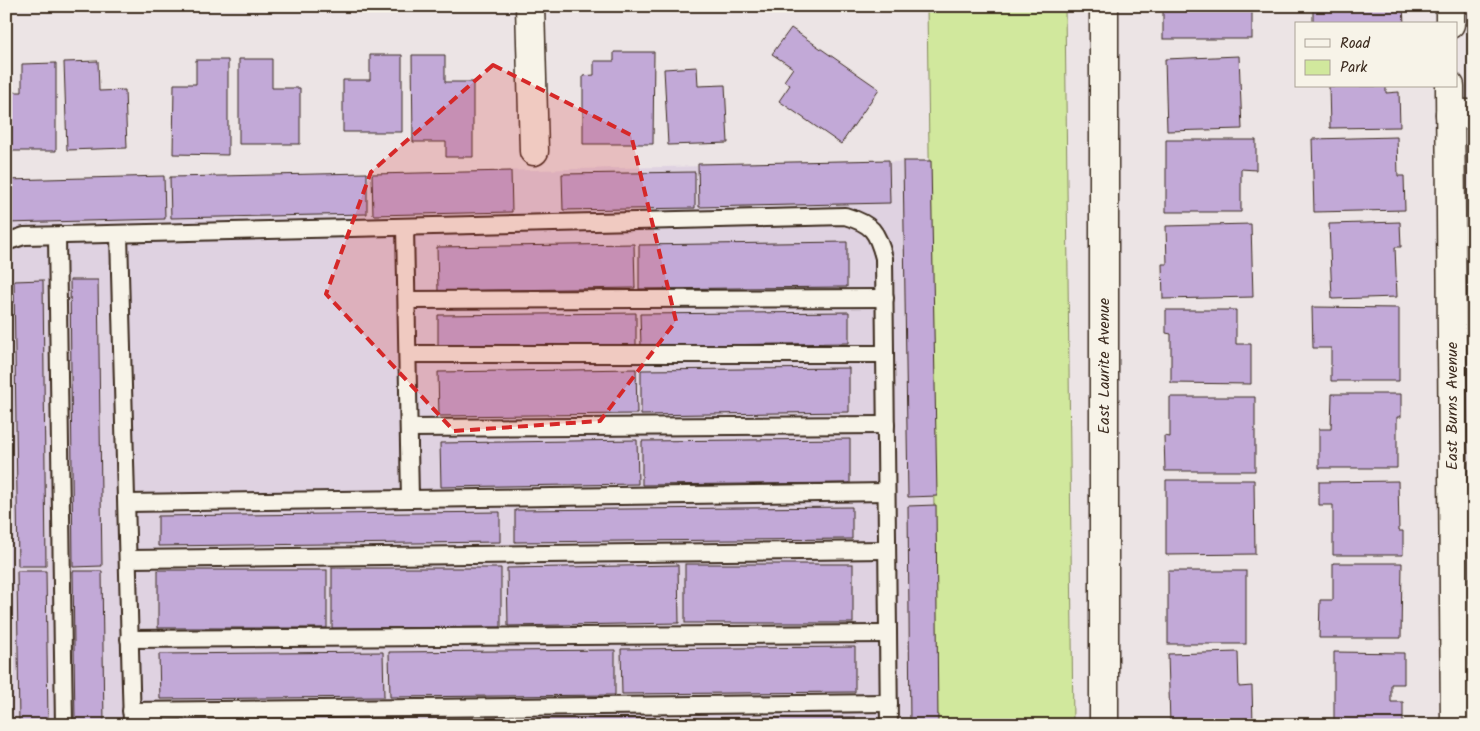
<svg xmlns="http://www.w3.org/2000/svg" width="1480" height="731" viewBox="0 0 1480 731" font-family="Kalam,sans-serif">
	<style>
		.built { fill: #dfd2e1 }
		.green { fill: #d1e89d; stroke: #86895e }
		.building { fill: #c2a9d7; stroke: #3b2a1e }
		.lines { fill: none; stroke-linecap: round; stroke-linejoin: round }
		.lane-casing { stroke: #3b2a1e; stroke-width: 20 }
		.street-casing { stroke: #3b2a1e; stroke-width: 31 }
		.lane { stroke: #f7f3e8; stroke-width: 16 }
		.street { stroke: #f7f3e8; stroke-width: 28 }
		.marked { fill: #d62828; fill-opacity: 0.2; stroke: #d62828; stroke-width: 4; stroke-dasharray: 10 6; stroke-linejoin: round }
		.labels { text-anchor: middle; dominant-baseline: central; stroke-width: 4; stroke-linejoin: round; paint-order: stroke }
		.street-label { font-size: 16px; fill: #3b2a1e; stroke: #f7f3e8 }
	</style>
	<rect width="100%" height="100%" fill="#ece4e5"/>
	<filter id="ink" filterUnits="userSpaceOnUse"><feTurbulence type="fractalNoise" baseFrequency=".02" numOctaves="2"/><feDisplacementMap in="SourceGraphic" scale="10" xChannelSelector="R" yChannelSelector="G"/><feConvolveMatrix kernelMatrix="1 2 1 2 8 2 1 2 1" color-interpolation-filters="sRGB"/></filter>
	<g filter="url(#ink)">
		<path class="built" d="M929,161L937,725H6V182Z"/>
		<path class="green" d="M927,6H1065L1073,725H937Z"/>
		<g class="building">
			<rect x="1163" y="6" width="89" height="33"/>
			<path d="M1313,6H1403L1404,24H1313Z"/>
			<path d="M791,28L879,89L841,144L779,101L790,85L784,81L793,68L772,54Z"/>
			<path d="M614,52H654L653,144H583V76L594,75V61H614Z"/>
			<path d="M370,55H402V132H343V80H370Z"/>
			<path d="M412,55H445V82H473V157H446V142H413Z"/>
			<path d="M1239,56L1242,129L1167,131L1165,59Z"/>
			<path d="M239,59H272V88H300V144H239Z"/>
			<path d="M196,60H228V155L173,154L174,84H196Z"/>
			<path d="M98,61L99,91L125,90L127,148L67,150L64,62Z"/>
			<path d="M56,63V151H6V92H22V64Z"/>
			<path d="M697,67L698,86L725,85L728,143L668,145L664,69Z"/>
			<path d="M1329,86H1386V93L1399,92L1400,127L1330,128Z"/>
			<path d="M1397,137L1398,176H1404L1405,210L1314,212L1312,139Z"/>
			<path d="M1166,140H1256V170L1241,169V212H1166Z"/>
			<path d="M889,160L890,203L699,207L698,164Z"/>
			<path d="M903,161H931L937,496L908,497Z"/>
			<path d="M511,171L512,212L373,215L372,174Z"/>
			<path d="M695,172V208L563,210L562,174Z"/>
			<path d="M367,173V214L171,218L170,177Z"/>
			<path d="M164,176L165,219L6,223V180Z"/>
			<path d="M1400,222L1401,247H1395L1397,297L1332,299L1329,224Z"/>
			<path d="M1251,224L1253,297L1163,299L1162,264H1167L1166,226Z"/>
			<path d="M847,242V287L639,289V245Z"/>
			<path d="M634,244L635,288L438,291L437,247Z"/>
			<path d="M43,280L46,566H18L14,281Z"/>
			<path d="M70,280H98L102,566L73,567Z"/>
			<path d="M1312,307L1399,308V381H1331V348H1313Z"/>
			<path d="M1166,310H1236V344H1251V384L1171,383V334L1166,333Z"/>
			<path d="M849,312V343L641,346L640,314Z"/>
			<path d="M636,313V345L438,347V315Z"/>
			<path d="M849,368V412L641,415V370Z"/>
			<path d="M636,369L637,414L439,416L438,372Z"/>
			<path d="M1332,394H1401V417H1397V468H1319V429H1331Z"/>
			<path d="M1170,397H1255V471H1165L1164,436L1170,437Z"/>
			<path d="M850,439V483L642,485V441Z"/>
			<path d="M637,440L638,484L441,487L440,443Z"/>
			<path d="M1166,480H1254L1255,554L1166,555Z"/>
			<path d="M1398,481L1399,531H1403V555H1333V505H1319V482Z"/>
			<path d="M936,505L938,725H910L908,506Z"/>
			<path d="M852,507V539L515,542V510Z"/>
			<path d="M500,512V542L158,546V516Z"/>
			<path d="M1333,563H1402L1401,638H1319L1320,600H1333Z"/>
			<rect x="685" y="564" width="168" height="59"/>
			<path d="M678,565L679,623L508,626L507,568Z"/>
			<path d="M332,568H501V627L332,628Z"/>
			<rect x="158" y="570" width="169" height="58"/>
			<path d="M17,571H46L48,725H19Z"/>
			<path d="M73,571H102L104,725H75Z"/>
			<rect x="1168" y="571" width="78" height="73"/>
			<path d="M855,647V692L622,694L621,649Z"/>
			<path d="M615,650V695L390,697L389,652Z"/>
			<path d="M383,652L384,697L160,699L159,654Z"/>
			<path d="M1238,652L1239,687L1252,686L1253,725H1170L1168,654Z"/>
			<path d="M1334,652L1404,653V684H1391V702H1403V725H1334Z"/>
			<path d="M855,717V725H519V719Z"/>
			<path d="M503,724V725H348Z"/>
		</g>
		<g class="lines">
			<g class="lane-casing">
				<g id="lane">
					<path d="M405,227L410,499L886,492"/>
					<path d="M119,235L132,725"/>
					<path d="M57,236L64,725"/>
					<path d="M6,242L24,236L845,216C872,224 877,231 884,258L889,725"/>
					<path d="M407,300L885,298"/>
					<path d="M408,354H885"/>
					<path d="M409,428L886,425"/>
					<path d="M127,503L410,499"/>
					<path d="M129,559L887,550"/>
					<path d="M129,639L888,634"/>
					<path d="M131,711L889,703"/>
				</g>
			</g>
			<g class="street-casing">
				<g id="street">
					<path d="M530,6L534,151"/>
					<path d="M1104,6V725"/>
					<path d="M1450,6V24"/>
					<path d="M1450,86L1455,725"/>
					<path d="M1450,114H1474"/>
				</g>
			</g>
			<use href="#lane" class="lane"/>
			<use href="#street" class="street"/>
		</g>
	</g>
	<path class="marked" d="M493,65L631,135L676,321L600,421L454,431L326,294L371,172Z"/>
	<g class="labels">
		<g class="street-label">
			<text transform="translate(1104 366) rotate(-90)">East Laurite Avenue</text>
			<text transform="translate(1452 406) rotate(-90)">East Burns Avenue</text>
		</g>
	</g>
	<rect width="1480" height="731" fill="none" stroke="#f7f3e8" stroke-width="25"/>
	<rect x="12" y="12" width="1455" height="706" fill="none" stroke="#3b2a1e" stroke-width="2" filter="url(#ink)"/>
	<rect x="1295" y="22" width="162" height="65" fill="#f7f3e8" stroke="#aca397"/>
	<rect x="1305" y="39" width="25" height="8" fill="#f7f3e8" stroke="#aca397"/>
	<text x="1340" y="48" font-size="15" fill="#3b2a1e">Road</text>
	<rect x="1305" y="60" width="25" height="15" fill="#d1e89d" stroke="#aca397"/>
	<text x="1340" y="72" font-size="15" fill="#3b2a1e">Park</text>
</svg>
